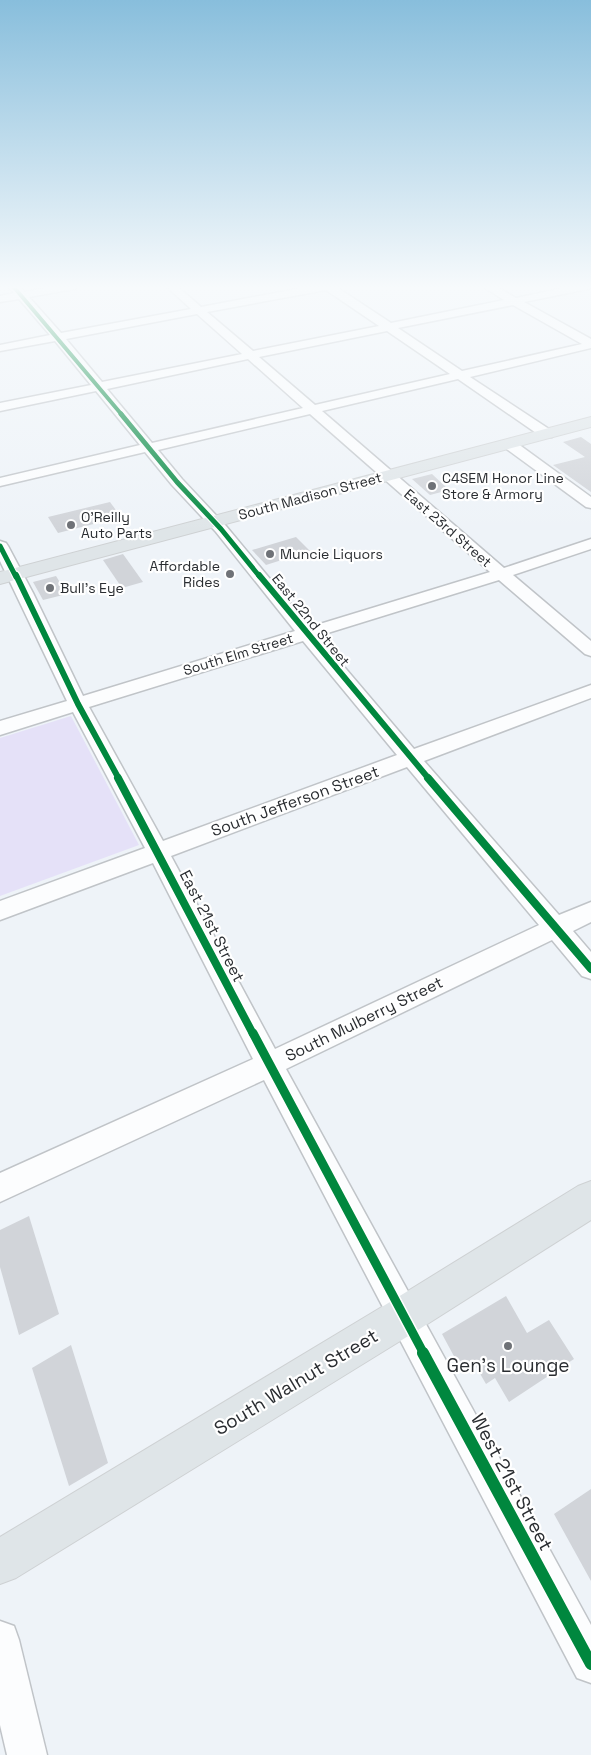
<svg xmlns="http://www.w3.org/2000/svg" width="591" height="1755" viewBox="0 0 591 1755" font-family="'Space Grotesk',sans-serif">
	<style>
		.green { fill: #e5e1f8 }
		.building { fill: #d1d4d9 }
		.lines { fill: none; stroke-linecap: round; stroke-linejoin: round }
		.minor-casing { stroke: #c0c4c8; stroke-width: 3 }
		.major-casing { stroke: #ced1d3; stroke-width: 2 }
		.minor { fill: #fcfdfe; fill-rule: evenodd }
		.major { fill: #dfe5e8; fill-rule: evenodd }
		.cycleway-far5-casing { stroke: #fff; stroke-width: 5.5 }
		.cycleway-far4-casing { stroke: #fff; stroke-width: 7 }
		.cycleway-far3-casing { stroke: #fff; stroke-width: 9 }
		.cycleway-far2-casing { stroke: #fff; stroke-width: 11 }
		.cycleway-far1-casing { stroke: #fff; stroke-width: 12 }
		.cycleway-casing { stroke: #fff; stroke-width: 15 }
		.cycleway-far5 { stroke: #00873e; stroke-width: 4 }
		.cycleway-far4 { stroke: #00873e; stroke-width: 5 }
		.cycleway-far3 { stroke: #00873e; stroke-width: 6 }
		.cycleway-far2 { stroke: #00873e; stroke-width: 8 }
		.cycleway-far1 { stroke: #00873e; stroke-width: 9 }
		.cycleway { stroke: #00873e; stroke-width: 12 }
		.poi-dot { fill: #6f7277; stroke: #fff; stroke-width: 2 }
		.labels { text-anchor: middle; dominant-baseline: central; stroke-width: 4.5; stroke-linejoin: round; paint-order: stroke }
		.far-poi-label { font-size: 14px; fill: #2a2d31; stroke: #fff; text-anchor: start }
		.far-street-label { font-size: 14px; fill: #2a2d31; stroke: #fff }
		.street-label { font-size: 16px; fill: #2a2d31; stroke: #fff }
		.near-poi-label { font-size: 19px; fill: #2a2d31; stroke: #fff }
		.near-street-label { font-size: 19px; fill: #2a2d31; stroke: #fff }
	</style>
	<rect width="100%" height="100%" fill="#eef3f8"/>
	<path class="green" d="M71,716L139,845L0,896V738Z"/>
	<g class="building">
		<path d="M581,437L591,444V492L553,465L585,457L563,442Z"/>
		<path d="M432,474L449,490L430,495L412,479Z"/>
		<path d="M110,502L121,517L58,533L48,517Z"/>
		<path d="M296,537L310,551L266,565L252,550Z"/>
		<path d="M123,554L143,582L122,588L103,560Z"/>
		<path d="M56,576L67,594L43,600L33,582Z"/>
		<path d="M29,1216L59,1314L19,1335L0,1267V1230Z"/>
		<path d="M506,1296L527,1333L549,1320L574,1359L509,1402L495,1378L486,1384L475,1365L463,1373L442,1334Z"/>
		<path d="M71,1345L108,1463L69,1486L32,1368Z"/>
		<path d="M591,1489V1581L554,1514Z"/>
	</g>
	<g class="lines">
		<g class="minor-casing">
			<g id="minor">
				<path d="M8,286H19L24,292L56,286H79L74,289L29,297L61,333L191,309L166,286H177L201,307L312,286H335L391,323L504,300L482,286H495L516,298L573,286H591V288L588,289L524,302L591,339V348L470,377L552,431L554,434L552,437H542L458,379L322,411L504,568L591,539V549L513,575L591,641V656L585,654L499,580L318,636L414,749L591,685V698L424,761L559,915L591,902V922L573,931L591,952V979L582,976L552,940L286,1069L591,1625V1683L577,1678L264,1080L0,1202V1173L253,1059L153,863L0,920V901L145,848L73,712L0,735V721L67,701L0,561V541L6,543L8,546L33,593L83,696L295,631L216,532L172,485L145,452L0,486V478L140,445L96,391L0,411V403L91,385L55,341L0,351V345L50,335L19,299L0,302V296L14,293ZM326,290L379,326L253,351L207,312ZM513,305L582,344L462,371L398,328ZM197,314L242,354L102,382L66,339ZM387,331L450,374L315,405L259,357ZM248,359L303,408L152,443L107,389ZM310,414L490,572L310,627L226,526L182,479L158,450ZM303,641L397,755L163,841L89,707ZM407,767L539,925L275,1049L171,856Z"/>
				<path d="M509,440L514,441L591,497V508L586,507L504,447L502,444L504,441Z"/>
				<path d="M0,1621L14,1626L19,1640L47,1755H7L0,1725Z"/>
			</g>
		</g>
		<g class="major-casing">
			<g id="major">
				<path d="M591,417V427L0,584V572Z"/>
				<path d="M591,1181V1220L418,1330L16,1578L0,1584V1537L390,1302L578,1186Z"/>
			</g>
		</g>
		<use href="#minor" class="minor"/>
		<use href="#major" class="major"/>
		<g class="cycleway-far5-casing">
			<path id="cycleway-far5" d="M13,286L122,415"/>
		</g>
		<g class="cycleway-far4-casing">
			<g id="cycleway-far4">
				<path d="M121,414L177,482L221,529L260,577"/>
				<path d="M0,546L16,577"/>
			</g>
		</g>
		<g class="cycleway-far3-casing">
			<g id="cycleway-far3">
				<path d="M16,575L78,704L119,779"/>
				<path d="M259,575L429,779"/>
			</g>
		</g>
		<g class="cycleway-far2-casing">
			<g id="cycleway-far2">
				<path d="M118,778L253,1034"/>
				<path d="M428,778L591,969"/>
			</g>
		</g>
		<g class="cycleway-far1-casing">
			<path id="cycleway-far1" d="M253,1033L424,1354"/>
		</g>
		<g class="cycleway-casing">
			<path id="cycleway" d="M423,1353L591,1664"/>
		</g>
		<use href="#cycleway-far5" class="cycleway-far5"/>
		<use href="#cycleway-far4" class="cycleway-far4"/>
		<use href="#cycleway-far3" class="cycleway-far3"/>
		<use href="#cycleway-far2" class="cycleway-far2"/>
		<use href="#cycleway-far1" class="cycleway-far1"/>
		<use href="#cycleway" class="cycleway"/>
	</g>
	<linearGradient id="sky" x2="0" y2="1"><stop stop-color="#88bedc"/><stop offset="0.54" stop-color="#f7fafc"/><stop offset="1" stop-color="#f7fafc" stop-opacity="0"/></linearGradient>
	<rect width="591" height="532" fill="url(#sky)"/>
	<g class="poi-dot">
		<circle cx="432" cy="486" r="5"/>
		<circle cx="71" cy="525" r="5"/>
		<circle cx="270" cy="554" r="5"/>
		<circle cx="230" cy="574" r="5"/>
		<circle cx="50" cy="588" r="5"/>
		<circle cx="508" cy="1346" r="5"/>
	</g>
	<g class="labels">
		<g class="far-poi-label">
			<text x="442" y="478">C4SEM Honor Line<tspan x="442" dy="16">Store &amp; Armory</tspan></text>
			<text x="81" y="517">O'Reilly<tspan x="81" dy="16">Auto Parts</tspan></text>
			<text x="280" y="554">Muncie Liquors</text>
			<text x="220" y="566" text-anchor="end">Affordable<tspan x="220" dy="16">Rides</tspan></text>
			<text x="60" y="588">Bull's Eye</text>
		</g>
		<g class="far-street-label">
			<text transform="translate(310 496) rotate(-15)">South Madison Street</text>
			<text transform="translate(448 528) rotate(41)">East 23rd Street</text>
			<text transform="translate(311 620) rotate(51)">East 22nd Street</text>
			<text transform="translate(238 654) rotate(-17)">South Elm Street</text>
		</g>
		<g class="street-label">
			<text transform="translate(295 801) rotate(-20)">South Jefferson Street</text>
			<text transform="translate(212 926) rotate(63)">East 21st Street</text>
			<text transform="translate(364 1019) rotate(-26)">South Mulberry Street</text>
		</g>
		<g class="near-poi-label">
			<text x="508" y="1365">Gen's Lounge</text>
		</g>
		<g class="near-street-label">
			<text transform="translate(296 1382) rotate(-31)">South Walnut Street</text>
			<text transform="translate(512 1482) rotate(62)">West 21st Street</text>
		</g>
	</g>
</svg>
